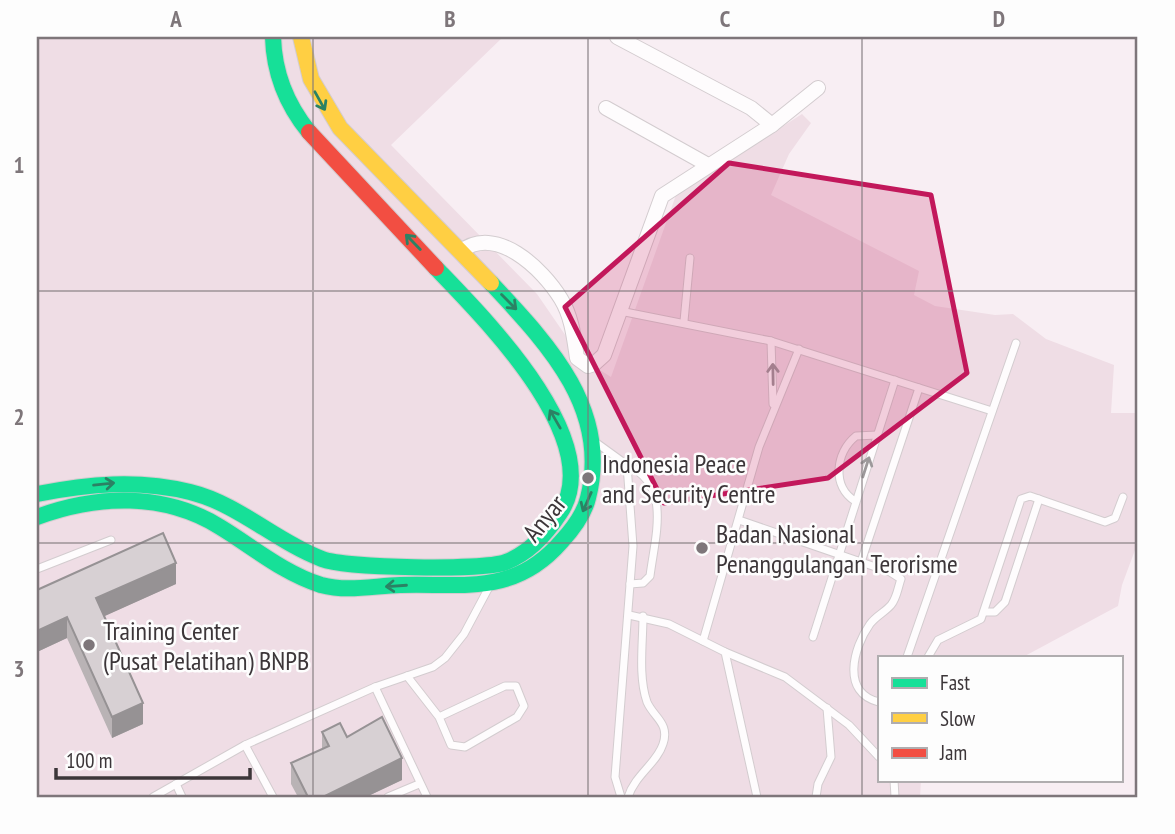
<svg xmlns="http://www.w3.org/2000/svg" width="1175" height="834" viewBox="0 0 1175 834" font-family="'PT Sans Narrow',sans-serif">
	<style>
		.built { fill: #efdde5 }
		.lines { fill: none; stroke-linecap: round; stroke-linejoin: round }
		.lane-casing { stroke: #d3cccf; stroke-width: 9 }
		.street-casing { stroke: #d3cccf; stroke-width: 16 }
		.fast-casing { stroke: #d3cccf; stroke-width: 18 }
		.slow-casing { stroke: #d3cccf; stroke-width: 18 }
		.jam-casing { stroke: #d3cccf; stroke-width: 18 }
		.lane { stroke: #fefcfd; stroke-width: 7 }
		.street { stroke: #fefcfd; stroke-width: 14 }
		.fast { stroke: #16e098; stroke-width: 16 }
		.slow { stroke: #ffcf43; stroke-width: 16 }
		.jam { stroke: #f24e42; stroke-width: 16 }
		.wall { fill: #b9b3b5 }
		.shaded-wall { fill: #969294 }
		.building { fill: #d7d0d3; stroke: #969294; stroke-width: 2 }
		.oneway { stroke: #2b8264 }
		.oneway2 { stroke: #9d999b }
		.marked { fill: #c2185b; fill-opacity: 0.2; stroke: #c2185b; stroke-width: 5; stroke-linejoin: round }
		.grid { fill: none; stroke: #7e767a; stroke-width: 2; stroke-opacity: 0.55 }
		.poi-dot { fill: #7e767a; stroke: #fdfdfd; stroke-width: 2.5 }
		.labels { text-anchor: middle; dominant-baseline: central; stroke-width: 5; stroke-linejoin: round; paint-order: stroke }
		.poi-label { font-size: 26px; fill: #3c3639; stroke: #fdfdfd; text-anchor: start }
		.street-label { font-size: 26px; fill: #3c3639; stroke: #fdfdfd }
		.neatline { fill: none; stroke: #7e767a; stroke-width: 2.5 }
		.grid-label { font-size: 23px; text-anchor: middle; font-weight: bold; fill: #7e767a }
	</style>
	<rect width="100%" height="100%" fill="#f8eef3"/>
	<path class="built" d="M37,37H503L391,145L537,294L581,358L611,377L676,195L802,114L811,123L789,154L771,195L919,271L914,295L935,306L995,315L1013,314L1046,339L1114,365L1111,413H1138V542L1122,585L1118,606L1023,657H879V780H921L920,797H37Z"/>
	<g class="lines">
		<g class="lane-casing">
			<g id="lane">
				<path d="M620,311L771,341L992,411"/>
				<path d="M684,321L690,258"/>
				<path d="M771,341L773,404"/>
				<path d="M598,444L627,465L633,546L615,777L621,797"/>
				<path d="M627,465C672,485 655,536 650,576L643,583L630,584"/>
				<path d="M855,501C832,487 835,453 856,436L877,435"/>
				<path d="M739,520L890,572L901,579C898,587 897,598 891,605C885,612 876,616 870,624C853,648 841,693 879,702"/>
				<path d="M861,562L919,388"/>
				<path d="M37,569L111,540"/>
				<path d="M985,612H995L1005,602L1039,499"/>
				<path d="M629,615L669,624L725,652L785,677L849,725L879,757"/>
				<path d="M813,637L895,380"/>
				<path d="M703,641L759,447L799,349"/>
				<path d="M725,652L757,797"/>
				<path d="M907,657L1016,343"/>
				<path d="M928,657L938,640L981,619L1021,499L1030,496L1105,522L1115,518L1123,497"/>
				<path d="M407,676L439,717L451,745L465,747L517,717L524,706L516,686H505L439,717"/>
				<path d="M375,687L427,797"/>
				<path d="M245,745L273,797"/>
				<path d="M894,780L895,797"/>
				<path d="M176,784L182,797"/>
				<path d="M153,797L245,745L375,687L433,667L445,658L464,634L488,589"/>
				<path d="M388,797L419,784"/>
				<path d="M628,797C635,775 657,763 663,744C670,723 654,718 647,702C638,676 643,643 643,616"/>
				<path d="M816,797L818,784L831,757L827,708"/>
			</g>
		</g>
		<g class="street-casing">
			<g id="street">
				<path d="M617,37L751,108L772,125"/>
				<path d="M606,108L708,165"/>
				<path d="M460,252C495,223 543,269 561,299C572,317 574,338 577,358L588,366L594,364L604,355L662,196L772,125L818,88"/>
			</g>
		</g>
		<g class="fast-casing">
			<g id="fast">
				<path d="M273,37C274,73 287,105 309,132"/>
				<path d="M37,494C88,484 138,479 190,492C239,504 275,541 322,559C345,568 483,571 506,562C529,553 547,533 560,513C608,441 483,317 436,268"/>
				<path d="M37,517C97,495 164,492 220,527C253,547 283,573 321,585C347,592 373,586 400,585C463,583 514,596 561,542C573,529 584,515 588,498C611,409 547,343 491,283"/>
			</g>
		</g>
		<g class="slow-casing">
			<path id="slow" d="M301,37L311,79L340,128L491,283"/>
		</g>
		<g class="jam-casing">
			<path id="jam" d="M309,132L436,268"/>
		</g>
		<use href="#lane" class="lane"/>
		<use href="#street" class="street"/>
		<use href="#fast" class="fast"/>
		<use href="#slow" class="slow"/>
		<use href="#jam" class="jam"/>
	</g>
	<g class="wall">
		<path d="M176,584L104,616L143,724L112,738L67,638L37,652V590Z"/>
		<path d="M322,732L347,737L402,780L366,797H298L291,784V763L322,749Z"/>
	</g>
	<g class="shaded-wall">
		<path d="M176,563V584L96,620V598Z"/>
		<path d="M67,617V638L37,652V631Z"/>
		<path d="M143,703V724L112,738V717Z"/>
		<path d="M402,758V780L366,797H323Z"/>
	</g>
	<g class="building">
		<path d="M163,533L176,563L96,598L143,703L112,717L67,617L37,631V590Z"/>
		<path d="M382,717L402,758L323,797H308L291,763L329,746L322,732L340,723L347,737Z"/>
	</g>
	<defs><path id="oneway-shaft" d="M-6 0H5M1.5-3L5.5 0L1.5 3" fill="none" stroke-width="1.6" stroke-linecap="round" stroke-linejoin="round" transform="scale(1.75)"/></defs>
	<g class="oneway">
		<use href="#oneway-shaft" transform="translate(320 101) rotate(61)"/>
		<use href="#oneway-shaft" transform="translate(413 242) rotate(-134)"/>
		<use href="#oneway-shaft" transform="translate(509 302) rotate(45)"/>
		<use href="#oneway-shaft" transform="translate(555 419) rotate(-120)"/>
		<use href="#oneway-shaft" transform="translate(104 484) rotate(-6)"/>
		<use href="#oneway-shaft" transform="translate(587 502) rotate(114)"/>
		<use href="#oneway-shaft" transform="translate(396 586) rotate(176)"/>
	</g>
	<g class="oneway2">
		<use href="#oneway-shaft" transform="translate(773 374) rotate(-91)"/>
		<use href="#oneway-shaft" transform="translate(866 467) rotate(-72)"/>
	</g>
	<path class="marked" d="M729,163L931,195L967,373L828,478L664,503L565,307Z"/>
	<path class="grid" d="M313,37V797M588,37V797M862,37V797M37,291H1138M37,543H1138"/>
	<g class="poi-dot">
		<circle cx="588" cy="478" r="7"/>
		<circle cx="702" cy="548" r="7"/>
		<circle cx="89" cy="645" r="7"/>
	</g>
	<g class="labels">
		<g class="poi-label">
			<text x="602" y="463">Indonesia Peace<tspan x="602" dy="30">and Security Centre</tspan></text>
			<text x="716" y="533">Badan Nasional<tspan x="716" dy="30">Penanggulangan Terorisme</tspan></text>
			<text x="103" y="630">Training Center<tspan x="103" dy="30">(Pusat Pelatihan) BNPB</tspan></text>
		</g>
		<g class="street-label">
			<text transform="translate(544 518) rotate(-51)">Anyar</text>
		</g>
	</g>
	<rect width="1175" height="834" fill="none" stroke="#fdfdfd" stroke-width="77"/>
	<rect x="878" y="656" width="245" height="126" fill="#fdfdfd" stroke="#b0adaf" stroke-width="2"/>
	<rect x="892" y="678" width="35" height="10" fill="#16e098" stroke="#b0adaf" stroke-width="2"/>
	<text x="940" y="690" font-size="21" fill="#3c3639">Fast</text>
	<rect x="892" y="713" width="35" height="10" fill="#ffcf43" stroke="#b0adaf" stroke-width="2"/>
	<text x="940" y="726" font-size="21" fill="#3c3639">Slow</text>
	<rect x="892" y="748" width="35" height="10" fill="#f24e42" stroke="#b0adaf" stroke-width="2"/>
	<text x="940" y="760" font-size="21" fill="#3c3639">Jam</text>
	<path d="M56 768v10h194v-10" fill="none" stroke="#3c3639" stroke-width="3.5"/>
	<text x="66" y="768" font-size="21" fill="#3c3639" stroke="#fdfdfd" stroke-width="5" paint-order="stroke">100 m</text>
	<rect x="38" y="38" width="1098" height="758" class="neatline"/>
	<g class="grid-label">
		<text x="176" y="27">A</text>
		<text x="450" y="27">B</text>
		<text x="725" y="27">C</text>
		<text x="999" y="27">D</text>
		<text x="19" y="173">1</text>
		<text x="19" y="425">2</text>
		<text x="19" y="677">3</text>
	</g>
</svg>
